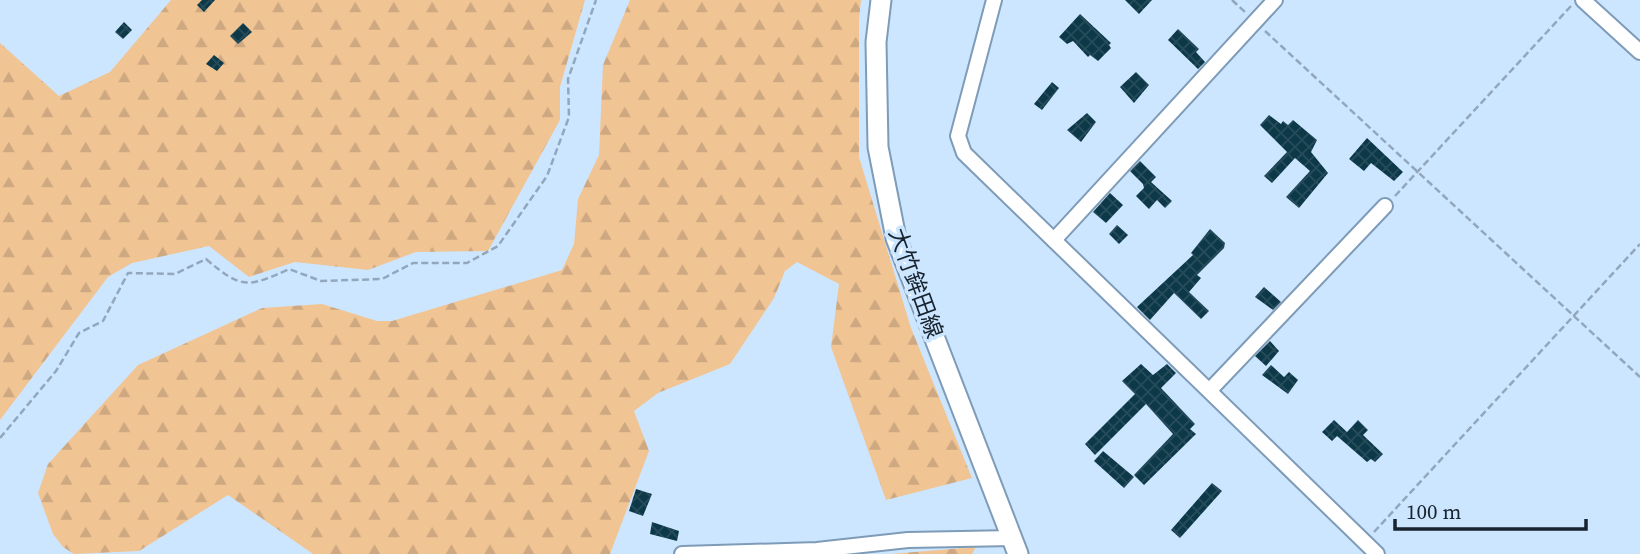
<svg xmlns="http://www.w3.org/2000/svg" width="1640" height="554" viewBox="0 0 1640 554" font-family="'Source Serif 4','Noto Sans JP',serif">
	<style>
		.forest { fill: url(#forest-firs) }
		.building { fill: url(#building-cross-hatch) }
		.lines { fill: none; stroke-linecap: round; stroke-linejoin: round }
		.minor-casing { stroke: #7e9bb8; stroke-width: 18 }
		.secondary-casing { stroke: #7e9bb8; stroke-width: 23 }
		.path { stroke: #92a7bb; stroke-width: 2.5; stroke-dasharray: 7 3.5; stroke-linecap: butt }
		.minor { stroke: #fff; stroke-width: 14 }
		.secondary { stroke: #fff; stroke-width: 19 }
		.labels { text-anchor: middle; dominant-baseline: central; stroke-width: 7; stroke-linejoin: round; paint-order: stroke }
		.street-label { font-size: 23px; fill: #17232e; stroke: #cde6ff }
	</style>
	<defs>
		<pattern id="forest-firs" width="22" height="20" patternUnits="userSpaceOnUse" patternTransform="scale(1.75)"><rect width="22" height="20" fill="#f1c494"/><path d="M5 1l3.5 6h-7zM16 11l3.5 6h-7z" fill="#cea880"/></pattern>
		<pattern id="building-cross-hatch" width="8" height="8" patternUnits="userSpaceOnUse" patternTransform="scale(1.75)"><rect width="8" height="8" fill="#0c3848"/><path d="M0 0l8 8M0 8l8-8" fill="none" stroke="#264c5a"/></pattern>
	</defs>
	<rect width="100%" height="100%" fill="#cde6ff"/>
	<g class="forest">
		<path d="M171,0H585L560,87V120L488,251L416,252L368,270L295,262L249,277L209,246L132,263L108,277L0,420V43L59,96L110,72Z"/>
		<path d="M630,0H861L859,20V157L911,328L972,478L886,500L831,347L839,284L797,262L785,271L774,298L730,364L658,393L634,411L649,451L610,554H313L228,495L139,551L74,554L63,547L53,534L38,493L48,464L138,365L262,308L322,304L377,321H392L562,270L574,244L578,199L599,155L603,65Z"/>
		<path d="M976,547L972,554H890Z"/>
	</g>
	<g class="building">
		<path d="M202,0H215L204,12L197,5Z"/>
		<path d="M1125,0H1152L1139,14Z"/>
		<path d="M1080,14L1111,43L1109,45L1111,48L1098,61L1090,55L1088,57L1073,41L1067,44L1059,37Z"/>
		<path d="M124,22L132,30L123,39L115,32Z"/>
		<path d="M243,23L252,32L238,44L230,36Z"/>
		<path d="M1178,29L1199,49L1196,52L1205,62L1198,69L1168,40Z"/>
		<path d="M214,55L224,63L217,71L206,64Z"/>
		<path d="M1136,72L1149,85L1134,103L1120,87Z"/>
		<path d="M1052,82L1059,88L1042,110L1034,104Z"/>
		<path d="M1087,113L1096,122L1081,142L1067,130Z"/>
		<path d="M1269,115L1281,124L1283,121L1288,125L1293,120L1317,140L1311,152L1328,173L1299,208L1286,197L1310,171L1295,158L1272,183L1264,176L1287,152L1260,125Z"/>
		<path d="M1367,138L1403,172L1394,181L1371,163L1364,171L1349,159Z"/>
		<path d="M1140,161L1156,177L1151,182L1172,201L1165,208L1157,200L1149,209L1136,196L1144,188L1143,184L1130,171Z"/>
		<path d="M1110,193L1123,205L1106,223L1093,212Z"/>
		<path d="M1117,225L1128,235L1119,244L1109,234Z"/>
		<path d="M1210,229L1225,243L1224,248L1197,275L1201,278L1189,292L1209,311L1201,319L1174,293L1150,320L1137,307L1193,255L1191,253Z"/>
		<path d="M1264,287L1281,302L1273,310L1255,297Z"/>
		<path d="M1270,341L1279,351L1266,366L1255,356Z"/>
		<path d="M1141,364L1153,375L1167,364L1176,373L1161,388L1195,424L1190,429L1196,434L1144,485L1134,475L1173,434L1146,404L1095,455L1085,444L1135,394L1122,381Z"/>
		<path d="M1271,365L1284,377L1289,372L1298,380L1288,394L1262,375Z"/>
		<path d="M1334,420L1347,432L1358,420L1368,430L1363,435L1383,454L1375,462L1371,459L1367,462L1337,436L1332,441L1322,432Z"/>
		<path d="M1103,451L1134,477L1124,488L1094,461Z"/>
		<path d="M1212,483L1222,491L1180,538L1171,530Z"/>
		<path d="M636,489L652,494L643,516L629,511Z"/>
		<path d="M652,522L679,531L677,541L650,534Z"/>
	</g>
	<g class="lines">
		<g class="minor-casing">
			<g id="minor">
				<path d="M994,0L958,136L964,153L1377,554"/>
				<path d="M1583,0L1640,52"/>
				<path d="M1054,240L1275,0"/>
				<path d="M1210,390L1385,206"/>
				<path d="M682,554L817,550L908,540L1013,538"/>
			</g>
		</g>
		<g class="secondary-casing">
			<path id="secondary" d="M881,0L876,42L878,147L896,238L1018,554"/>
		</g>
		<g class="path">
			<path d="M1232,0L1245,12"/>
			<path d="M1265,31L1640,377"/>
			<path d="M1395,196L1571,6"/>
			<path d="M0,438L56,371L79,333L103,321L128,273L175,274L206,259C241,289 248,288 289,269L321,281L382,279L413,263H467L498,246L547,176L569,117L568,79L596,0"/>
			<path d="M1374,532L1640,244"/>
		</g>
		<use href="#minor" class="minor"/>
		<use href="#secondary" class="secondary"/>
	</g>
	<g class="labels">
		<g class="street-label">
			<text transform="translate(916 283) rotate(70)">大竹鉾田線</text>
		</g>
	</g>
	<path d="M1395 519v10h191v-10" fill="none" stroke="#17232e" stroke-width="3.5"/>
	<text x="1406" y="519" font-size="21" fill="#17232e" stroke="#cde6ff" stroke-width="5" paint-order="stroke">100 m</text>
</svg>
